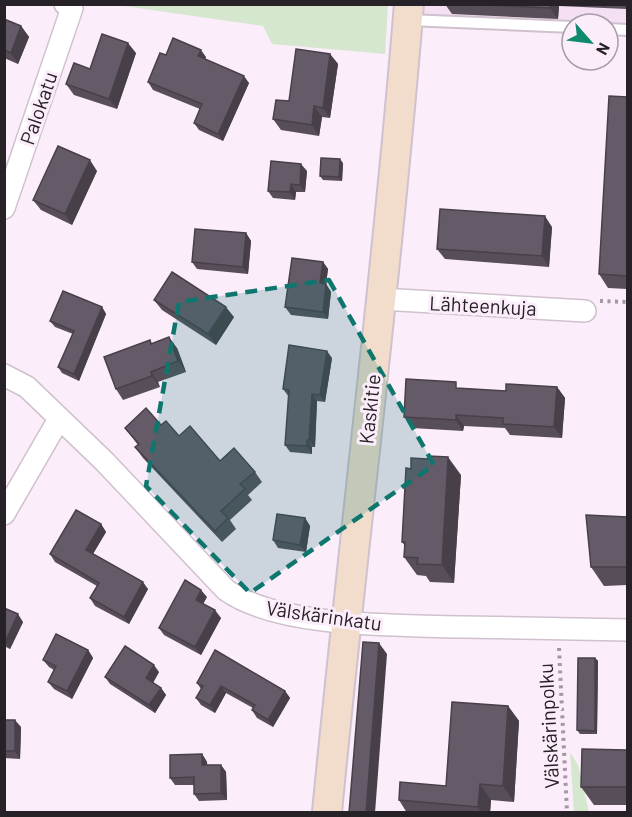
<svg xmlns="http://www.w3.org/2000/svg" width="632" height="817" viewBox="0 0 632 817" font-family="Barlow,sans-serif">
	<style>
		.built { fill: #f4dff3 }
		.green { fill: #d5e7cf }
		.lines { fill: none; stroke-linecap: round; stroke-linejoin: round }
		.lane-casing { stroke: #cfc1ce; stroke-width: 14 }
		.street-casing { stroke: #cfc1ce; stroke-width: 24 }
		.secondary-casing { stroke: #cfc1ce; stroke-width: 32 }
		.path { stroke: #a398a3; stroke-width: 4; stroke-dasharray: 3 4.5; stroke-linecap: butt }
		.lane { stroke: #fff; stroke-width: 10 }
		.street { stroke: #fff; stroke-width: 21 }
		.secondary { stroke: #f2dccb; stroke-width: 28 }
		.wall { fill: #574e59 }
		.shaded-wall { fill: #474049 }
		.building { fill: #655b68; stroke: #474049; stroke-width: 1.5 }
		.marked { fill: #0f766e; fill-opacity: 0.2; stroke: #0f766e; stroke-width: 4.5; stroke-dasharray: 12 8; stroke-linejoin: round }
		.labels { text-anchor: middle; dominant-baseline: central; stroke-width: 6; stroke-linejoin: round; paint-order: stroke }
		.street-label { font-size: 20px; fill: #272227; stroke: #fcedfb }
	</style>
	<rect width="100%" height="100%" fill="#fcedfb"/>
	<path class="built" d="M425,5H627V26L608,24L423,20Z"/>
	<g class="green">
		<path d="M117,5H388L385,54L272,44L263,26Z"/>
		<path d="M570,752L578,765L589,812H574Z"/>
	</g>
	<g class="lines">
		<g class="lane-casing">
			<g id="lane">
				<path d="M408,20L572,27"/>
				<path d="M608,29L628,30"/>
			</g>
		</g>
		<g class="street-casing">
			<g id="street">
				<path d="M4,208L72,8L65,4"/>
				<path d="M381,299L585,311"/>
				<path d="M4,375L27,387L104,461L226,590C279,628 398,625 463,627C518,628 573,629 628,630"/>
				<path d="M4,514L59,419"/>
			</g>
		</g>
		<g class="secondary-casing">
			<path id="secondary" d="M327,812C353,543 387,274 409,4"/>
		</g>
		<g class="path">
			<path d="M600,301L628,302"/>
			<path d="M559,648L567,812"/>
		</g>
		<use href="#lane" class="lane"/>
		<use href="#street" class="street"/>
		<use href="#secondary" class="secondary"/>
	</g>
	<g class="wall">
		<path d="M445,4H627V9L559,6L558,19L452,14Z"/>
		<path d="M4,19L21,26L29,37L18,64L4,58Z"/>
		<path d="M136,53L117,109L74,95L66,84L90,69Z"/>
		<path d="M330,54L338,64L330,118L322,117L319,136L281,130L273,119Z"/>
		<path d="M166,55L206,57L205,59L249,83L223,141L199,130L194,123L200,109L153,90L148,82Z"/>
		<path d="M627,97V289L608,288L599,274Z"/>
		<path d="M343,163L342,181L323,180L320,176Z"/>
		<path d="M97,171L72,225L41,210L33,200Z"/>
		<path d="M307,171L305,192H296L295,200L273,198L268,191Z"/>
		<path d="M552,227L549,267L445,259L437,249Z"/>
		<path d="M246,233L251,241L248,274L197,269L192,262Z"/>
		<path d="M323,262L328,269L326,284L331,292L328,319L291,315L285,307Z"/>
		<path d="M154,300L234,317L216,345L162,310Z"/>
		<path d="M102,307L106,314L79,381L62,373L58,367L73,334L55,327L50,321Z"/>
		<path d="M150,340L152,344L177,348L186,372L158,382L160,387L123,400L116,389Z"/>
		<path d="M332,358L325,402L317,401L315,447H312V454L290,452L285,445L289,397L283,389Z"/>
		<path d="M557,387L565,398L562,438L510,435L505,428L464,426L463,431L412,428L404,417L460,388L506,391Z"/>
		<path d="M161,425L220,461L255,472L262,482L248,495L252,500L230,520L236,529L222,542L143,458L135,447L138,445L125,428Z"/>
		<path d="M461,475L454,583L430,582L426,576L417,575L404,557L405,546L402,542Z"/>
		<path d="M627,517V585L604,586L591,567Z"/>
		<path d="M305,518L310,526L306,552L278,548L273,540Z"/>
		<path d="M101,524L106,532L93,554L148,589L129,624L95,606L90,598L97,586L55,562L50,554Z"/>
		<path d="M207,597L203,604L221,618L201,655L164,635L159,628Z"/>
		<path d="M4,608L23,622L10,649L4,646Z"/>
		<path d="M88,650L93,658L72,699L54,689L48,682L54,670L49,667L43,660Z"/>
		<path d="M595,658L598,661L597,734H580L577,730Z"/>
		<path d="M159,672L153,683L161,688L166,695L155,713L110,684L105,677Z"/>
		<path d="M197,683L285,691L290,698L273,727L257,718L252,710L253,708L226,693L215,713L201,705L196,698L201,689Z"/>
		<path d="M508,706L519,721L514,802L491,800L490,813H407L399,800L446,786Z"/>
		<path d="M4,720L21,727L20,759L4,758Z"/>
		<path d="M627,750V805H594L581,787Z"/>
		<path d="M202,754L207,762V765H221L226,772L227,800L199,801L194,794V785H175L170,778Z"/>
	</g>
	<g class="shaded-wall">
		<path d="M550,4H558L559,6L558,19L550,8Z"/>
		<path d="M21,26L29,37L18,64L11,53Z"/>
		<path d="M128,43L136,53L117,109L109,99Z"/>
		<path d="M201,50L206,57L204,63L198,56Z"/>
		<path d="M330,54L338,64L330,118L323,108Z"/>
		<path d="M244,76L249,83L223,141L218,134Z"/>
		<path d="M314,106L322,117L319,136L312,125Z"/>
		<path d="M340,159L343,163L342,181L339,177Z"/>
		<path d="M90,160L97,171L72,225L65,214Z"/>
		<path d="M301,164L307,171L305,192L300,185Z"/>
		<path d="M291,184L296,192L295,200L290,192Z"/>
		<path d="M545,216L552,227L549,267L542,256Z"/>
		<path d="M246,233L251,241L248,274L243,267Z"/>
		<path d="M323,262L328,269L325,291L320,283Z"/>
		<path d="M326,284L331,292L328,319L323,312Z"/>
		<path d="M102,307L106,314L79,381L74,374Z"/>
		<path d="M226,307L234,317L216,345L208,334Z"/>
		<path d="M169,337L177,348L186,372L178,361Z"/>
		<path d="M327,351L332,358L325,402L320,395Z"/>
		<path d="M151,372L158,382L160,387L152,376Z"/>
		<path d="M557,387L565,398L562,438L554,427Z"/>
		<path d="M312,394L317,401L315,447L309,440Z"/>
		<path d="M456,415L464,426L463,431L456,420Z"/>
		<path d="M307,440L312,447V454L307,446Z"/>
		<path d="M448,457L461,475L454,583L442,565Z"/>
		<path d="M305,518L310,526L306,552L300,545Z"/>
		<path d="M101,524L106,532L91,557L86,550Z"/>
		<path d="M143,582L148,589L129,624L124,617Z"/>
		<path d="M201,590L207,597L201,607L196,600Z"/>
		<path d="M215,610L221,618L201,655L195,647Z"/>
		<path d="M18,614L23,622L10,649L5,642Z"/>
		<path d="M379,643L387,654L375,813H366Z"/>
		<path d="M88,650L93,658L72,699L67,691Z"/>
		<path d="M595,658L598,661L597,734L595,731Z"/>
		<path d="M154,665L159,672L151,686L146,678Z"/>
		<path d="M221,686L226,693L215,713L210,705Z"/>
		<path d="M161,688L166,695L155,713L149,705Z"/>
		<path d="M285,691L290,698L273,727L268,720Z"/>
		<path d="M508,706L519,721L514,802L503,786Z"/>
		<path d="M15,720L21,727L20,759L15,751Z"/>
		<path d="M202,754L207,762L208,772L202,765Z"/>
		<path d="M221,765L226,772L227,800L221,793Z"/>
		<path d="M480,784L491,800L490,813H482L478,807Z"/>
	</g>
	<g class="building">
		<path d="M465,4H550V8Z"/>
		<path d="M4,19L21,26L11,53L4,50Z"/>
		<path d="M102,34L128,43L109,99L66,84L74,63L90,69Z"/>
		<path d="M173,38L201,50L198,56L244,76L218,134L194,123L202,104L148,82L160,53L166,55Z"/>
		<path d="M296,49L330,54L323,108L314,106L312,125L273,119L276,100L289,101Z"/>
		<path d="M609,96L627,97V276L599,274Z"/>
		<path d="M58,146L90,160L65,214L33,200Z"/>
		<path d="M321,158L340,159L339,177L320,176Z"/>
		<path d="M271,161L301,164L300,185L291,184L290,192L268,191Z"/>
		<path d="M440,209L545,216L542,256L437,249Z"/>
		<path d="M195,229L246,233L243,267L192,262Z"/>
		<path d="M292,258L323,262L320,283L326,284L323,312L285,307Z"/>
		<path d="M172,272L226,307L208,334L154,300Z"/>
		<path d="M63,291L102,307L74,374L58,367L74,331L50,321Z"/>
		<path d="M169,337L178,361L151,372L152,376L116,389L104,357L150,340L151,344Z"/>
		<path d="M289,345L327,351L320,395L312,394L309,440H307V446L285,445L289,390L283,389Z"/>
		<path d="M406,379L456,382V388L506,391V384L557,387L554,427L503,424V418L456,415V420L404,417Z"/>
		<path d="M146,408L161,425L166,421L179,436L190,426L220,461L234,448L255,472L240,484L245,489L221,511L228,518L215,531L135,447L139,444L125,428Z"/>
		<path d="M428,456L448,457L442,565L417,564L418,558L404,557L405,542H402L406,468L411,469V458L428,459Z"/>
		<path d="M76,510L101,524L86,550L143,582L124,617L90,598L99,583L50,554Z"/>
		<path d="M277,514L305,518L300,545L273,540Z"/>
		<path d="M586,515L627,517V567H591Z"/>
		<path d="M185,580L201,590L196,600L215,610L195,647L159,628Z"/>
		<path d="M4,608L18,614L5,642L4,641Z"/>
		<path d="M56,634L88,650L67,691L48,682L56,666L43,660Z"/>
		<path d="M363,642L379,643L366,813H349Z"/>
		<path d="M125,646L154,665L146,678L161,688L149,705L105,677Z"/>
		<path d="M215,650L285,691L268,720L252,710L255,705L221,686L210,705L196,698L203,686L197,683Z"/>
		<path d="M578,658H595V731L577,730Z"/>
		<path d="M452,702L508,706L503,786L480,784L478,807L399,800L400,782L446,786Z"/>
		<rect x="4" y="720" width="11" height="31"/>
		<path d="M582,749L627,750V787H581Z"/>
		<path d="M202,754V765H221V793L194,794V777L170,778V755Z"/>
	</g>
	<path class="marked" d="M329,280L434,465L250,593L146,486L179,302Z"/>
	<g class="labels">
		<g class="street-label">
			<text transform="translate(38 108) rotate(-71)">Palokatu</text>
			<text transform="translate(483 305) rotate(3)">Lähteenkuja</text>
			<text transform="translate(369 409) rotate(-84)">Kaskitie</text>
			<text transform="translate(324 615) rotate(8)">Välskärinkatu</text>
			<text transform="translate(548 726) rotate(-93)">Välskärinpolku</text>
		</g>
	</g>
	<rect width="632" height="817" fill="none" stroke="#272227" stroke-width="12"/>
	<g transform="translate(590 42) rotate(118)"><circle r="28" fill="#fcedfb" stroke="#a79ca6" stroke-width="1.5"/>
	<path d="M0-4.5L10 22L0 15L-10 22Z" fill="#0e8a6e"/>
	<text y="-9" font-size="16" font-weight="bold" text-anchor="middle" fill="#272227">N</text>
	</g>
</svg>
